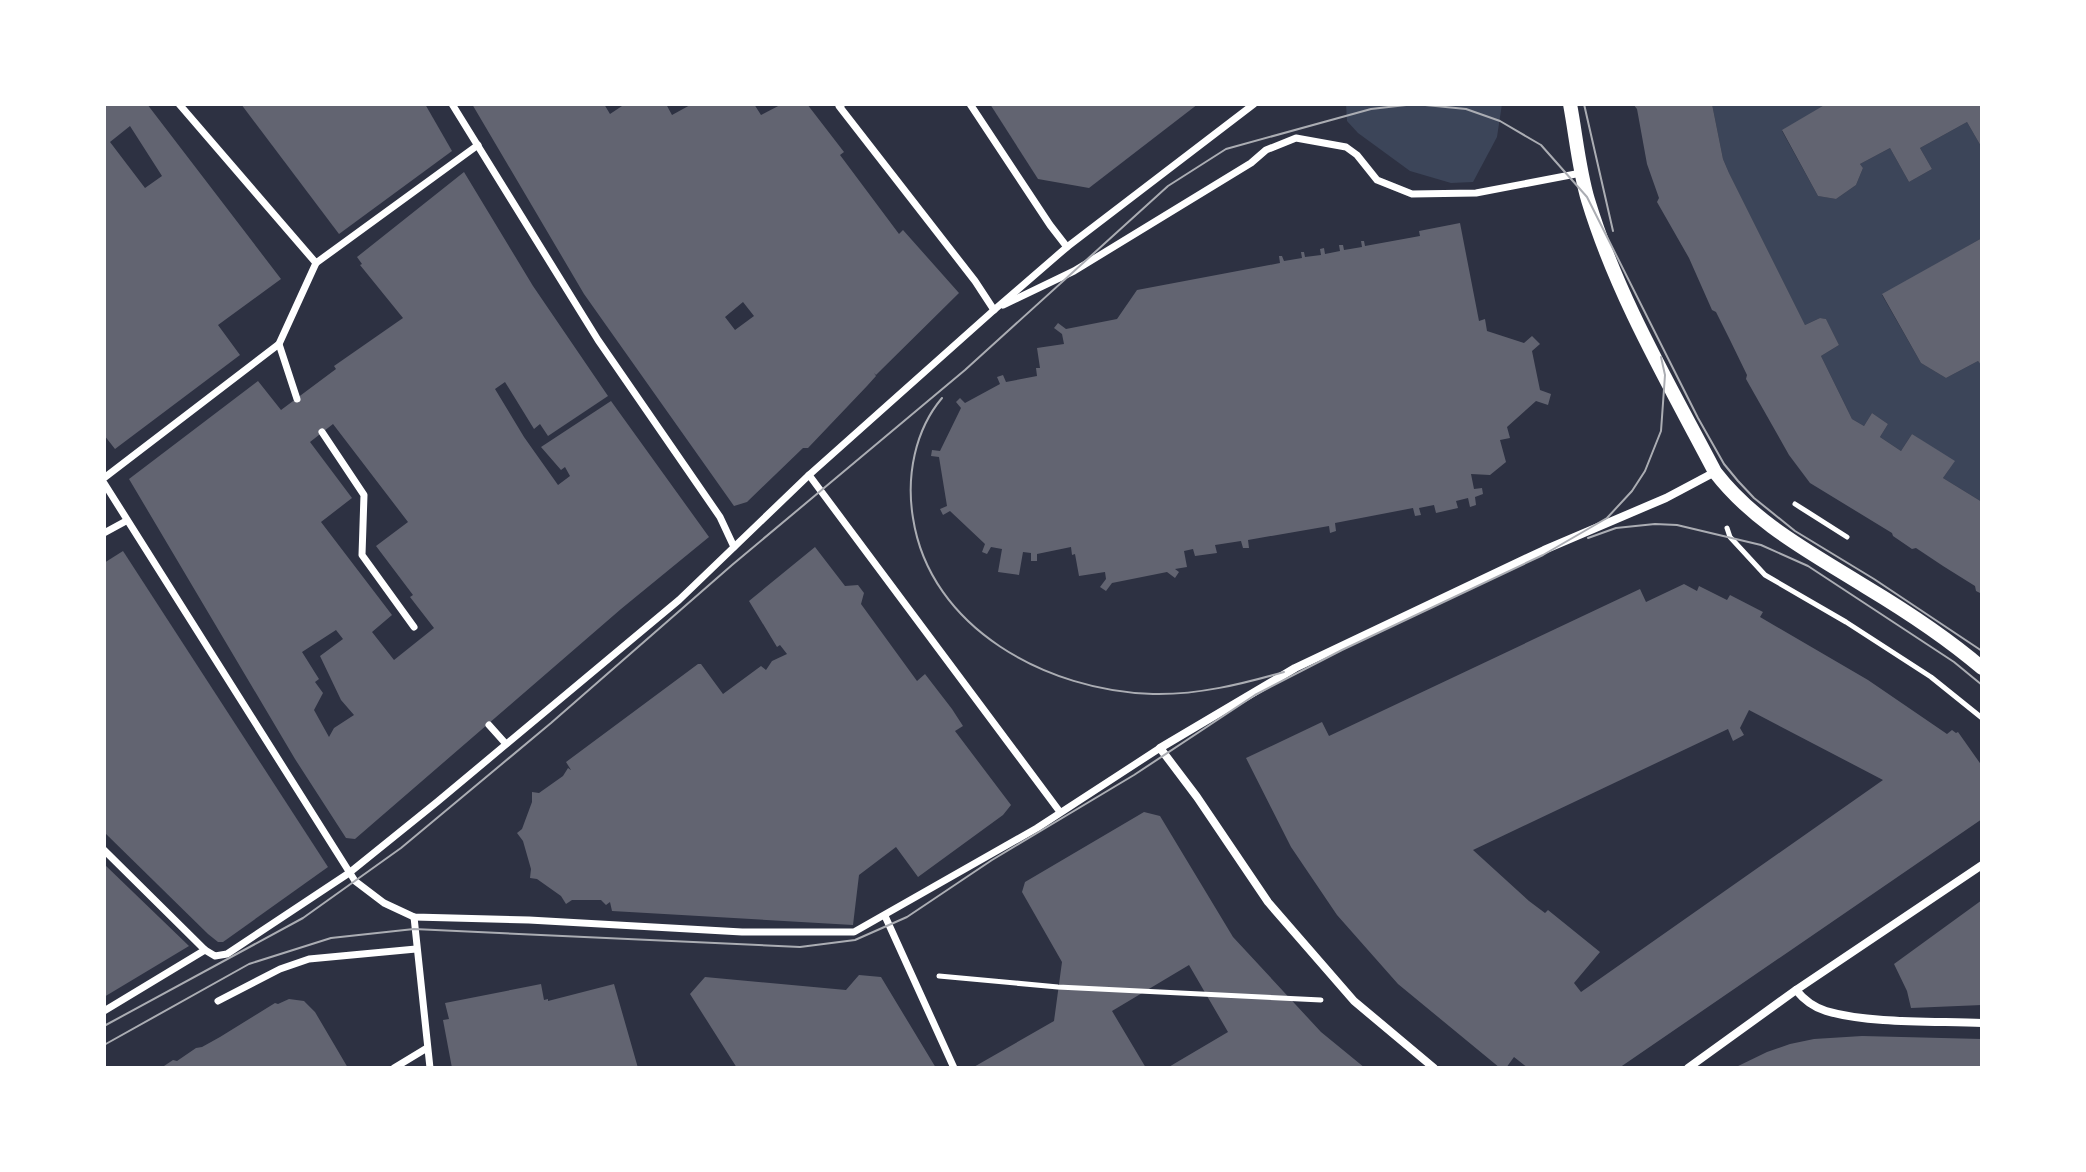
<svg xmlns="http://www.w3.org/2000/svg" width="2086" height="1172" viewBox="0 0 2086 1172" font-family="'Crimson Pro',serif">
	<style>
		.green { fill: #3c4559 }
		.building { fill: #626471; fill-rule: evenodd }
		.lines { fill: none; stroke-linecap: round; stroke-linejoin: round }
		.path { stroke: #fff; stroke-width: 5 }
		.pedestrian { stroke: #fff; stroke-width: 7 }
		.minor { stroke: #fff; stroke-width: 8 }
		.tertiary { stroke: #fff; stroke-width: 14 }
		.tram { stroke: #abadb3; stroke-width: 2 }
	</style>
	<rect width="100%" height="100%" fill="#2d3142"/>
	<g class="green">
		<path d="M1346,104H1502L1497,137L1473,182L1451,183L1410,171L1358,133L1347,121Z"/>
		<path d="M1712,104H1826L1782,131L1818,196L1836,199L1856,185L1863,168L1860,164L1890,148L1909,182L1932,169L1920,148L1967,122L1982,148V238L1882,295L1921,363L1946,378L1978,361L1982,365V502L1943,478L1954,462L1912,434L1901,451L1880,437L1888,424L1872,413L1864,426L1852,419L1821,356L1839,345L1826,319L1820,318L1805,325L1729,173L1723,159Z"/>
	</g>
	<g class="building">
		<path d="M104,104H147L281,279L218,325L240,355L115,449L104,435ZM130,126L162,176L145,188L110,142Z"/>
		<path d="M241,104H425L452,151L339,234Z"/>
		<path d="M472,104H604L610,114L625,104H666L672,115L692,104H754L761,115L782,104H807L844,152L840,155L899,234L903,230L959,293L880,371L876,375L874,373L876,376L867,386L808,448H803L747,502L734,506L584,294ZM743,302L754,316L735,330L725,317Z"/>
		<path d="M990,104H1198L1089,188L1038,179Z"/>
		<path d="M1633,104H1712L1723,159L1729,173L1805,325L1820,318L1826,319L1839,345L1821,356L1852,419L1864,426L1872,413L1888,424L1880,437L1901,451L1912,434L1955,461L1943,478L1982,502V594L1976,591L1975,586L1943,566L1916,548L1912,549L1893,536L1892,533L1810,483L1789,455L1746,379L1747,375L1730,340L1716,312L1712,310L1689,258L1657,202L1659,198L1647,164L1637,109Z"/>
		<path d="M1826,104H1982V148L1967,122L1920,148L1932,169L1909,182L1890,148L1860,164L1863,168L1856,185L1836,199L1818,196L1782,130Z"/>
		<path d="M464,172L533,286L608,396L548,436L540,424L534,429L505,382L495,389L524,437L558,485L570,476L565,467L561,470L541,447L611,401L709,537L621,609L355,839L346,838L295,759L129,479L258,381L281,410L336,369L334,366L403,318L360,265L362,264L357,257ZM333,424L408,522L376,546L413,595L410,597L434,628L394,660L372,632L392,615L321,522L352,498L310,442ZM336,630L343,639L320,656L341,700L354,715L334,728L329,737L314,710L323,693L315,682L319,679L302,652Z"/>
		<path d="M1460,223L1479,321L1485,319L1487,331L1524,343L1532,336L1540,344L1532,351L1540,390L1551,394L1548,405L1536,401L1507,427L1510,438L1500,440L1506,462L1490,475L1471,474L1474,489L1482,488L1483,494L1475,497L1476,505L1470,507L1468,498L1456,501L1458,508L1436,513L1434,505L1419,508L1421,515L1415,516L1413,508L1335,523L1336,531L1330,533L1329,526L1248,540L1249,548H1243L1241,541L1215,545L1217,553L1195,556L1193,549L1184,551L1187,567L1175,569L1179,572L1175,578L1167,572L1112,583L1106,591L1100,587L1106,579L1105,572L1079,576L1075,554L1072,555L1071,547L1037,554V561H1031V553L1023,552L1019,575L998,572L1002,549L991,547L987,554L982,552L985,544L950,511L943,515L940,509L947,506L939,457L931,456L932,450L940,451L961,408L956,402L960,398L965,403L1000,384L997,377L1003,375L1006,382L1037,376L1036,368H1040L1037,348L1064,344L1062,334L1054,328L1058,323L1066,329L1117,319L1137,290L1280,263L1279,256H1282L1284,261L1302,258L1301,252H1304L1305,257L1321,255L1320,249L1324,248L1325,254L1340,251L1339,245H1343L1344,250L1362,247L1361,241H1364L1365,246L1420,236L1419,231Z"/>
		<path d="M1982,238V366L1978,361L1946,378L1921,363L1882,294Z"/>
		<path d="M815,547L845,586L858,585L864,593L861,604L917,681L925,674L952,709L963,726L955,731L1011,805L1003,815L918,877L896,847L859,875L853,925L612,911L610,902L606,905L601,900H572L566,904L561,896L537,879L530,878L531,869L523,841L517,833L522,829L532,802V792L539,793L563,776L568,768L571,770L566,762L698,664H701L723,694L761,666L766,670L772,661L787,654L780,645L777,647L749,601Z"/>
		<path d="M123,551L328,867L223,942H218L208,934L104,832V563Z"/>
		<path d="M1684,584L1697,591L1699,586L1727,600L1730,595L1763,612L1760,617L1868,680L1947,734L1952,730L1956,733L1958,732L1982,766V819L1619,1068H1528L1514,1057L1506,1068H1500L1398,984L1337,915L1291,847L1246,758L1322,722L1329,736L1640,589L1646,602ZM1749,710L1883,780L1581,992L1574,983L1600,952L1548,910L1545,913L1529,901L1473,850L1728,729L1733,741L1744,735L1740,728Z"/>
		<path d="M1144,812L1160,816L1233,937L1321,1032L1365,1068H1167L1228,1032L1189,965L1112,1011L1146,1068H972L1054,1021L1062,962L1022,892L1025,882Z"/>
		<path d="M104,864L189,946L104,997Z"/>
		<path d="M1982,900V1005L1911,1008L1907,991L1894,964Z"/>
		<path d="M859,975L881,977L936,1068H737L690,994L705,977L846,990Z"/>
		<path d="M541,984L544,1000L548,999V1001L614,984L638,1068H452L443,1020L449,1019L445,1003Z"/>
		<path d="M289,999L304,1001L315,1012L348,1068H161L173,1060L177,1061L196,1048L202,1047L220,1037L275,1003L278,1004Z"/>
		<path d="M1862,1036L1982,1039V1068H1734L1767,1052L1790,1044L1814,1039Z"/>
	</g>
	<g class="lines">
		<g class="path">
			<path d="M1795,504L1847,537"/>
			<path d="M1727,528L1730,537L1765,575L1846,622L1931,677L1982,718"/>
			<path d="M939,976L1058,987L1321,1000"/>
		</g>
		<g class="pedestrian">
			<path d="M179,104L316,263L478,145"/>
			<path d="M452,104L598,340L720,517L734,547"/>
			<path d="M842,104L839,106L975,281L994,310"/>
			<path d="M970,104L1050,225L1067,247"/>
			<path d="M1003,305L1074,271L1251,163L1266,150L1296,138L1346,147L1357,155L1377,180L1412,194L1476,193L1581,173"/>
			<path d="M279,344L297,399"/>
			<path d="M322,432L364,495L362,555L414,627"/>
			<path d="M809,475L1060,812"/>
			<path d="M104,478L279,344L316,263"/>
			<path d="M104,483L355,881L384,903L414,917L529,920L742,932H854L1037,828L1160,748"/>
			<path d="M104,533L126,521"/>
			<path d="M489,725L506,744"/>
			<path d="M104,850L205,950L215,956L227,954L349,873L437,802L679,600L809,475L994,310L1067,247L1254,104"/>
			<path d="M885,916L954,1068"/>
			<path d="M414,917L430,1068"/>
			<path d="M218,1001L280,969L309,959L416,949"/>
			<path d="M104,1011L205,950"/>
			<path d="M394,1068L427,1048"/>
		</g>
		<g class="minor">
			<path d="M1796,990C1804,1000 1813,1007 1826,1011C1871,1024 1935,1021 1982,1023"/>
			<path d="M1434,1068L1354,1001L1268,902L1197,797L1160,748L1295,668L1544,550L1666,498L1715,472"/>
			<path d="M1688,1068L1796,990L1982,865"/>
		</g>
		<path class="tertiary" d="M1570,104C1576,136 1579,170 1588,200C1617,296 1669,384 1715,472C1755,524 1812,553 1866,587C1906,611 1947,638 1982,668"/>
		<g class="tram">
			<path d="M1584,104L1613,231"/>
			<path d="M942,398C915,430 906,476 913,518C930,629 1048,691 1153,694C1198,695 1242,684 1284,672"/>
			<path d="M1588,538L1616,528L1655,524L1677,525L1761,545L1808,566L1954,662L1982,685"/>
			<path d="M104,1026L303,918L401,848L551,723L732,565L965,370L1168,186L1226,149L1371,109L1415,104L1466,109L1500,121L1541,145L1587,197L1698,418L1724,464L1738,481L1754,498L1795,531L1874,579L1982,651"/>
			<path d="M104,1045L249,964L331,938L414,929L800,947L855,940L907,917L992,860L1134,775L1255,695L1342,650L1543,555L1607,518L1632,491L1645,471L1661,431L1665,375L1661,357"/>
		</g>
	</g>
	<rect width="2086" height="1172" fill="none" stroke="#ffffff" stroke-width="212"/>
</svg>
